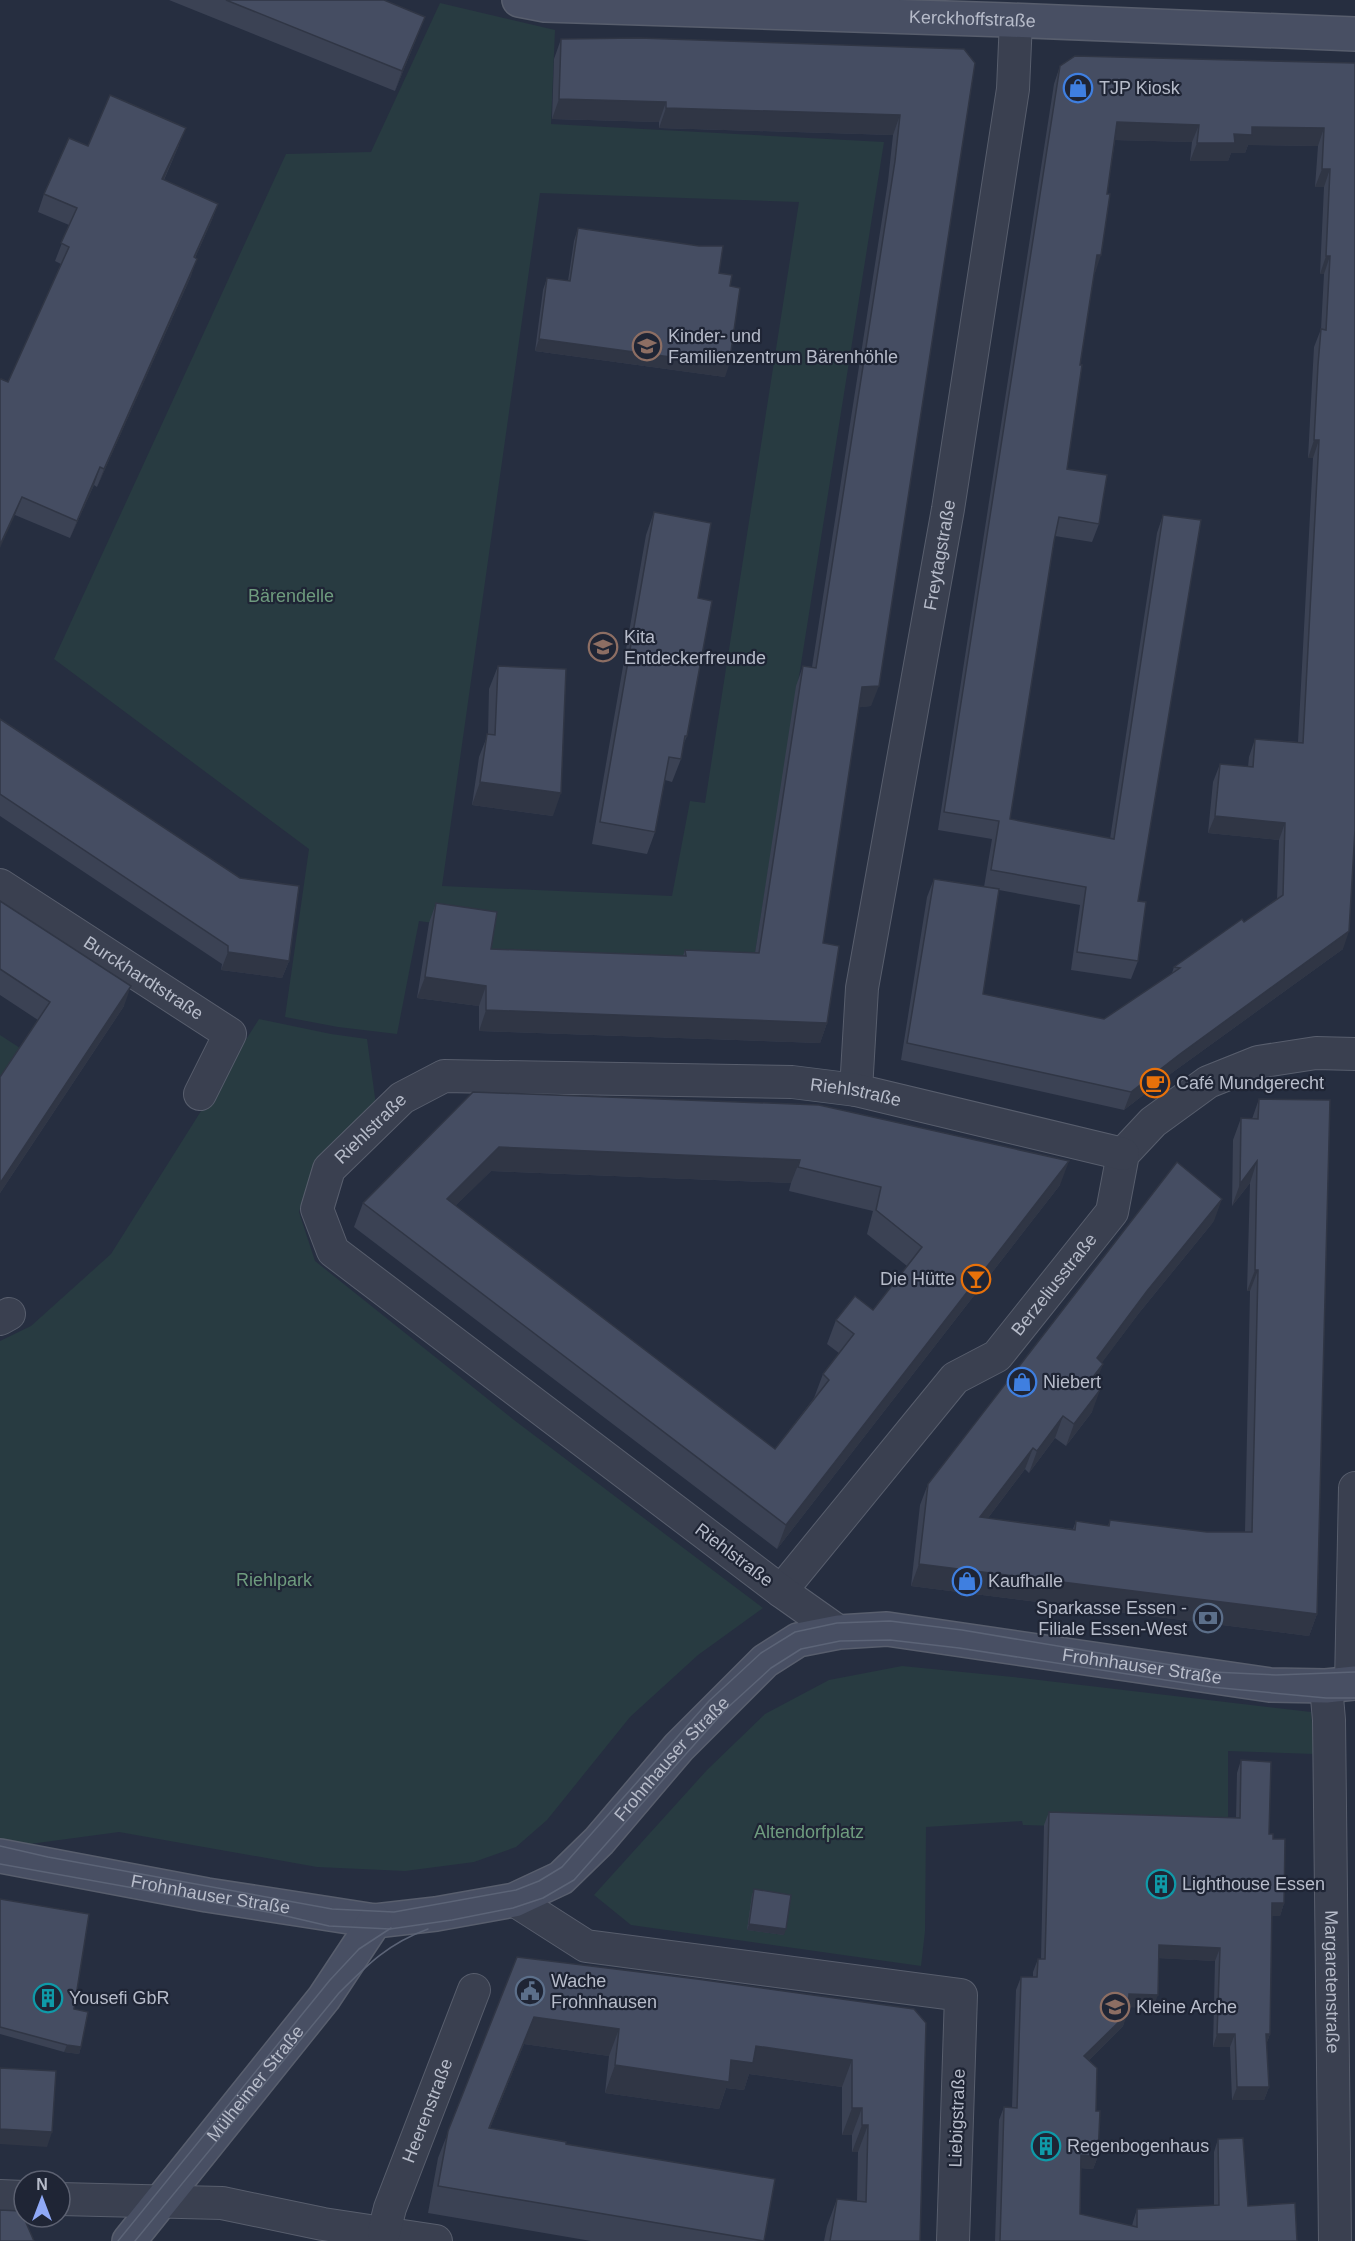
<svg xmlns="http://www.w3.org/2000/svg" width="1355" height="2241" viewBox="0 0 1355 2241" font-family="Arial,sans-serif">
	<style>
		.green { fill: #283b41; fill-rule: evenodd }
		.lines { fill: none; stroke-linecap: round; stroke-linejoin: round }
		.street-casing { stroke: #585e6d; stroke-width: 34 }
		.secondary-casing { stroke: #585e6d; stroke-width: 36 }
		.street { stroke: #3a4050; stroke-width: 32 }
		.secondary { stroke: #484f63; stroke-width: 33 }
		.tram { stroke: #5c6477; stroke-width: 1.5 }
		.wall { fill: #3b4254; fill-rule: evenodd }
		.shaded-wall { fill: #303645 }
		.building { fill: #454d62; stroke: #303645; stroke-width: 1.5; fill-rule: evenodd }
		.labels { text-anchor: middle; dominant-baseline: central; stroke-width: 4.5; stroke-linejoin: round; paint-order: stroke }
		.street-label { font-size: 18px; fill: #b7bcca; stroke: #1f2535 }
		.poi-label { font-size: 18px; fill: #b7bcca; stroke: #1f2535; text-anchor: start }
		.park-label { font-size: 18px; fill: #6e9b7e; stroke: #1f2535 }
	</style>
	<rect width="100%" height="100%" fill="#262e40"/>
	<g class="green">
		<path d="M440,3L555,30L551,124L884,142L752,972L487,965L491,931L419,921L397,1034L338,1027L285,1017L309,849L54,659L286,154L371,152ZM540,193L799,202L705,803L690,801L672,896L442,886Z"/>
		<path d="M259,1019L331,1034L367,1039L376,1105L318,1158L299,1212L315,1261L514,1420L763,1608L698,1655L630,1717L547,1820L516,1847L474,1862L405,1871L317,1867L119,1832L0,1848V1341L31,1326L111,1254Z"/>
		<path d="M0,1035L20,1048L0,1079Z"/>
		<path d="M902,1666L1022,1678L1311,1712L1315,1754L1228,1751V1831L1023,1825L1022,1821L926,1827L925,1931L921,1966L631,1925L594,1895L707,1770L765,1714L829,1680Z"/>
	</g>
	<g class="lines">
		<g class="street-casing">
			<g id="street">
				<path id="s1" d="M0,885L230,1034L200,1094"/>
				<path id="s2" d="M856,1090L862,988L948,509L1013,89L1016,20"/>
				<path d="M0,1319L9,1314"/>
				<path id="s3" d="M781,1591L955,1378L997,1356L1112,1212L1123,1154L1153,1122L1208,1082L1258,1062L1316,1053L1355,1054"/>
				<path id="s4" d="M839,1632L781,1591L333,1251L317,1209L329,1169L402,1098L444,1076L792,1082L856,1090L1123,1154"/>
				<path d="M1351,1684L1355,1488"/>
				<path id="s5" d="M1326,1686L1329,1720L1335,2241"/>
				<path d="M514,1900L586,1946L961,1995L953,2241"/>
				<path d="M0,2196L24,2197"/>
				<path d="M60,2199L222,2203L323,2224L436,2241"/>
				<path id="s6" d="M384,2232L390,2208L474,1990"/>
			</g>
		</g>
		<g class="secondary-casing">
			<g id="secondary">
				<path id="s7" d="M519,0L545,5L1007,20L1355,34"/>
				<path id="s8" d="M0,1856L207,1895L375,1921L436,1914L514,1900L561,1878L599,1841L679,1747L765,1661L798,1640L839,1632L887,1629L1270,1685L1326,1686L1355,1683"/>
				<path id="s9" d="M129,2241L324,1998L375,1921"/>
			</g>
		</g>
		<use href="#street" class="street"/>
		<use href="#secondary" class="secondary"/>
		<g class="tram">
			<path d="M0,1846L48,1857L332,1909L394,1912L516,1890L539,1881L562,1867L709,1701L761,1653L795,1632L837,1623L890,1621L962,1630L1213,1672L1276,1675L1355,1672"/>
			<path d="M0,1864L273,1913L329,1926L390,1929L452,1920L513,1908L543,1898L574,1880L725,1710L771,1668L801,1649L840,1641L890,1640L959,1648L1211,1687L1326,1698H1355"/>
			<path d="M118,2241L330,1980L359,1949L391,1928"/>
			<path d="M135,2241L339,1993C368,1964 389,1943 428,1929"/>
		</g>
	</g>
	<g class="wall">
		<path d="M169,0H384L417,37L395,91Z"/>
		<path d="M561,39L964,49L871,706L859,707L823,943L827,1023L820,1043L479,1031V1006L417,998L429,923L436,903L491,949L683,956L685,950L755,953L796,686L803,666L812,667L888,181L893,135L659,128V122L552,119L554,59Z"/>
		<path d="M1355,63L1343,949L1173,1072L1124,1110L901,1060L927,897L934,879L984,887L992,839L938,830L1054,84L1060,66ZM1115,140L1192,142L1190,161H1228L1231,153H1245L1248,145L1318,146L1315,187H1324L1320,274H1324L1321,329L1314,347L1312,383L1308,458H1313L1298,742L1255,739L1249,757L1248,767L1220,764L1213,782L1208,833L1279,840L1277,900L1244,922L1174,967L1172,973L1104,1019L983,994L999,890L1080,905L1071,970L1131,979L1138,961V901L1163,515L1157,533L1110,839L1010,819L1055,536L1092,542L1099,524L1067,469L1080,365L1094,273H1095Z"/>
		<path d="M179,145L164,180L218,204L211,222L195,258L191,276L97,487L94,485L70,538L15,515L8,382L61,264L55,261L69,225L38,212L44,194L88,146Z"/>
		<path d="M578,228L719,273L730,286L725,377L535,351L543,290L547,278L568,281L574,241Z"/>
		<path d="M654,512L698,598L687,736L683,745L681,759L672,782L665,780L655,832L647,854L592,844L646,535Z"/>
		<path d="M498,666L553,816L472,805L479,757L488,734L489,689Z"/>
		<path d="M0,719L289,961L282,978L221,970L222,964L0,816Z"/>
		<path d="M0,901L124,1006L0,1193V1077L38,1020L0,995Z"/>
		<path d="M473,1092L1060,1185L777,1549L354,1227L363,1203ZM491,1171L791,1183L789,1191L873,1211L867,1234L907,1266L873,1310L836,1320L827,1344L839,1353L823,1374L814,1398L775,1449L455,1206Z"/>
		<path d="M1259,1099L1317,1614L1309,1636L911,1586L920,1505L928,1484L1214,1221L1139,1313L1102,1362L1095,1386L1092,1412L1066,1446L1055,1438L1029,1473L1025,1469L988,1518L1073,1529L1076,1521L1108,1526L1110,1520L1207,1532H1245L1250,1291H1247L1250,1183L1232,1206L1233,1140L1241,1118L1252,1119Z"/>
		<path d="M1241,1760L1269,1834L1273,1839L1284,1903L1280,1916H1272L1270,2034L1266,2045L1269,2087L1264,2100H1232L1230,2047H1213L1215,1961L1159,1958L1153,2008L1128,2007L1123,2026L1089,2060L1096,2111L1098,2156L1093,2169L1081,2168L1080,2214L1132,2226L1133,2222L1137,2209L1214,2205V2152L1218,2139L1248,2206L1297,2241H995L999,2120L1004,2107H1012L1016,1990L1021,1977H1033V1972L1038,1959H1041L1044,1825L1049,1812L1236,1818L1237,1773Z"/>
		<path d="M754,1889L784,1935L747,1930L752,1895Z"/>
		<path d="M0,1899L74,2009L81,2047L79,2054L64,2052L0,2034Z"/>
		<path d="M517,1957L914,2009L920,2241H824L827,2226L837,2199L857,2201L858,2152H852V2135H842V2087L749,2074L744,2090L726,2088L719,2109L605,2093L609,2056L524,2044L490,2128L566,2144L764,2241H591L428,2213L438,2158Z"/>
	</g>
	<g class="shaded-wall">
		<path d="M425,17L417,37L395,91L402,71Z"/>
		<path d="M559,99L666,102L659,122L552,119Z"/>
		<path d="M666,108L900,115L893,135L659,128Z"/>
		<path d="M1117,122L1199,125L1192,142L1111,140Z"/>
		<path d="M1252,127L1324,128L1318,146L1248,145L1245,153H1231L1228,161H1190L1197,143L1234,134Z"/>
		<path d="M186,128L179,145L156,197L162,179Z"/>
		<path d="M1322,169H1330L1324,187H1315Z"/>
		<path d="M218,204L211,222L187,275L194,257Z"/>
		<path d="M1097,255H1101L1095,273H1090Z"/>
		<path d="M1326,256H1330L1324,274H1320Z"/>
		<path d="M197,259L191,276L97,487L104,469Z"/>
		<path d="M539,339L729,365L725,377L535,351Z"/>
		<path d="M1314,440H1319L1313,458H1308Z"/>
		<path d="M100,467L94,485L70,538L77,521Z"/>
		<path d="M22,497L15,515L0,548V545Z"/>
		<path d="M879,686L871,706L854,708L862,687Z"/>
		<path d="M480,782L561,793L553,816L472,805Z"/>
		<path d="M1215,816L1285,823L1279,840L1208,833Z"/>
		<path d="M1349,931L1343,949L1173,1072L1124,1110L1131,1092L1180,1054Z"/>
		<path d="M228,952L289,961L282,978L221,970Z"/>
		<path d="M425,977L486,986L479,1006L417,998Z"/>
		<path d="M131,986L124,1006L0,1193V1183Z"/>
		<path d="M486,1010L827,1023L820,1043L479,1031Z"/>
		<path d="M499,1147L800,1160L791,1183L491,1171L438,1223L447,1199Z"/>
		<path d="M1069,1161L1060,1185L777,1549L786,1525Z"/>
		<path d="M1257,1161L1250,1183L1232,1206L1240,1184Z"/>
		<path d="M1222,1199L1214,1221L1139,1313L1089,1380L1097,1358L1147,1291Z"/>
		<path d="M1255,1270H1258L1250,1291H1247Z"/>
		<path d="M1103,1364L1095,1385L1081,1404L1089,1382Z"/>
		<path d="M1100,1390L1092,1412L1066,1446L1074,1424Z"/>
		<path d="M1063,1416L1055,1438L1029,1473L1037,1451Z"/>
		<path d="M1033,1448L1025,1469L972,1539L980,1517Z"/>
		<path d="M919,1564L1317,1614L1309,1636L911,1586Z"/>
		<path d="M1272,1903H1284L1280,1916H1268Z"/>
		<path d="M749,1924L786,1929L784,1935L747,1930Z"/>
		<path d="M1159,1945L1220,1948L1215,1961L1155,1958Z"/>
		<path d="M1129,1994L1158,1995L1153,2008L1124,2007Z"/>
		<path d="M1128,2013L1123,2026L1080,2069L1084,2056Z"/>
		<path d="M534,2017L619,2029L609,2056L524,2044L479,2155L489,2128Z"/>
		<path d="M1217,2034H1235L1230,2047H1213Z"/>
		<path d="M1266,2034H1270L1265,2047Z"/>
		<path d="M67,2045L81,2047L79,2054L64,2052Z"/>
		<path d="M756,2046L852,2060L842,2087L749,2074L744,2090L726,2088L719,2109L605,2093L615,2065Z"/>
		<path d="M1237,2087H1269L1264,2100H1232Z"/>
		<path d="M852,2108H862L852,2135H842Z"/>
		<path d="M862,2125H868L858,2152H852Z"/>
		<path d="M0,2129L52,2132L47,2147L0,2144Z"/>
		<path d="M1081,2155L1098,2156L1093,2169L1077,2168Z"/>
	</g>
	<g class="building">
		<path d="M226,0H384L425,17L402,71Z"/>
		<path d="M639,38L964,49L975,63L879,686L862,687L823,943L839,946L827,1023L486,1010V986L425,977L436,903L497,912L491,949L686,956L685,950L759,953L803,666L816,668L895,161L900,115L666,108V102L559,99L561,39Z"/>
		<path d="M1075,56L1355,63V830L1349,931L1180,1054L1131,1092L907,1043L934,879L999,889L983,994L1104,1019L1180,968L1174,967L1242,919L1244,922L1283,895L1285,823L1215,816L1220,764L1253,767L1255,739L1303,743L1319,440H1314L1318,365L1321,329L1326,330L1330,256H1326L1330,169H1322L1324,128L1252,127V135L1234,134L1235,143H1197L1199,125L1117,122L1107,194H1110L1101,255H1097L1080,365H1082L1067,469L1107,475L1103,499L1099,524L1059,517L1054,541L1010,819L1114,839L1163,515L1201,520L1138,901L1146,902L1138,961L1077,952L1086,887L991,870L999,821L944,812L1060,66Z"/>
		<path d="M110,95L186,128L162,179L218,204L194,257L197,259L104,469L100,467L77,521L22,497L0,545V380L1,379L8,382L69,247L61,243L77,208L44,194L69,138L88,146Z"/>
		<path d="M578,228L699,246H723L719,273L732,275L730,286L740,288L729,365L539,339L547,278L570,281Z"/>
		<path d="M654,512L711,523L698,598L712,601L687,736H685L681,759L669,757L655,832L600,822Z"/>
		<path d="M498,666L566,669L561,793L480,782L487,734L495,735Z"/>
		<path d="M0,719L240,878L299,886L289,961L228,952V946L0,794Z"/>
		<path d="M0,901L131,986L0,1183V1077L50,1002L0,969Z"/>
		<path d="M473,1092L819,1105L1069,1161L786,1525L363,1203ZM499,1147L800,1160L798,1167L881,1187L876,1210L922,1247L873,1310L855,1296L836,1320L854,1334L823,1374L829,1380L775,1449L447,1199Z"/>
		<path d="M1259,1099L1330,1100L1317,1614L919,1564L928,1484L1177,1162L1222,1199L1147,1291L1097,1358L1103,1364L1089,1382L1100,1390L1074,1424L1063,1416L1037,1451L1033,1448L980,1517L1075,1530L1076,1521L1109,1526L1110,1520L1207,1532H1252L1258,1270H1255L1257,1161L1240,1184L1241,1118L1258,1119Z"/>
		<path d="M1241,1760L1271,1762L1269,1834H1273V1839H1285L1284,1903H1272L1270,2034H1266L1269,2087H1237L1235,2034H1217L1220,1948L1159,1945L1158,1995L1129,1994L1128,2013L1084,2056L1097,2068L1096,2111H1100L1098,2156L1081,2155L1080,2214L1137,2227V2209L1219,2205L1218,2139L1243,2138L1248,2206L1295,2203L1297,2241H1000L1004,2107L1017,2108L1021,1977H1037L1038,1959H1045L1049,1812L1240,1818Z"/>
		<path d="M754,1889L791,1895L786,1929L749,1924Z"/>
		<path d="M0,1899L89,1914L74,2009L88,2012L81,2047L67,2045L0,2027Z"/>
		<path d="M517,1957L697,1979L914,2009L926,2023L920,2241H830L837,2199L866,2202L868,2125H862V2108H852V2060L756,2046L753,2063L731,2060L729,2082L615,2065L619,2029L534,2017L489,2128L566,2142V2144L775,2179L764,2241L438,2186L448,2131Z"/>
		<path d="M0,2068L56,2071L52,2132L0,2129Z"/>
		<path d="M0,2210L21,2211L34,2241H0Z"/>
	</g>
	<defs>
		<g id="shop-ring" transform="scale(1.5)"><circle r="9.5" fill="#1f2535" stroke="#3f7fe0" stroke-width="1.5"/><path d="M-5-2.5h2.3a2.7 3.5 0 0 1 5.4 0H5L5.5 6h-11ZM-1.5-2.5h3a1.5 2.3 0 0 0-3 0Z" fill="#3f7fe0"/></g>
		<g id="school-ring" transform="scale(1.5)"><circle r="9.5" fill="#1f2535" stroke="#8d6e63" stroke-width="1.5"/><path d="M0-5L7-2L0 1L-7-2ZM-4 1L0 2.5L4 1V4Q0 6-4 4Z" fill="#8d6e63"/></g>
		<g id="cafe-ring" transform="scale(1.5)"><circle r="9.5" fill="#1f2535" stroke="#e8710a" stroke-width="1.5"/><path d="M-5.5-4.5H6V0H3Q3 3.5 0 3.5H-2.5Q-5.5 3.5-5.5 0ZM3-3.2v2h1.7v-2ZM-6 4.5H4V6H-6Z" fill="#e8710a"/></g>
		<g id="bar-ring" transform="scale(1.5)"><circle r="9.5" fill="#1f2535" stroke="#e8710a" stroke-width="1.5"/><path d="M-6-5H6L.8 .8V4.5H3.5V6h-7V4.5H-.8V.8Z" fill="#e8710a"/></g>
		<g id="bank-ring" transform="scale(1.5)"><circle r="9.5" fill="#1f2535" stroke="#5c6f8a" stroke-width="1.5"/><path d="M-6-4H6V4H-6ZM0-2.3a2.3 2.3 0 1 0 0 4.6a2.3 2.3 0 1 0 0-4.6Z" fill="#5c6f8a"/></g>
		<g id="building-ring" transform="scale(1.5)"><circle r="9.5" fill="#1f2535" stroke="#0f9aa8" stroke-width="1.5"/><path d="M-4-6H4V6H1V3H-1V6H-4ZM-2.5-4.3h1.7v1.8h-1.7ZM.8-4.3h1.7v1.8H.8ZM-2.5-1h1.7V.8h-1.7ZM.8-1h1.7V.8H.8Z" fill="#0f9aa8"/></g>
		<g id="civic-ring" transform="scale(1.5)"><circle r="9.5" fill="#1f2535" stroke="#5c6f8a" stroke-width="1.5"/><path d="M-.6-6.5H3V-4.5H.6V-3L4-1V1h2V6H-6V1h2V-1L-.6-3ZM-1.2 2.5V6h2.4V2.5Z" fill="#5c6f8a"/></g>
	</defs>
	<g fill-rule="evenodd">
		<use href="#shop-ring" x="1078" y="88"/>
		<use href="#school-ring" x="647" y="346"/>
		<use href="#school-ring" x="603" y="647"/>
		<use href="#cafe-ring" x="1155" y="1083"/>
		<use href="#bar-ring" x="976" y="1279"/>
		<use href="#shop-ring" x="1022" y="1382"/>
		<use href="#shop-ring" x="967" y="1581"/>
		<use href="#bank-ring" x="1208" y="1618"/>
		<use href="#building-ring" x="1161" y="1884"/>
		<use href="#civic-ring" x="530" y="1991"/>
		<use href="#building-ring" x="48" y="1998"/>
		<use href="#school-ring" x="1115" y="2007"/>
		<use href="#building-ring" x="1046" y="2146"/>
	</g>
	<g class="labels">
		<g class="street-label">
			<text stroke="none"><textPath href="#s7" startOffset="454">Kerckhoffstraße</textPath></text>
			<text stroke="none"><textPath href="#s2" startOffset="542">Freytagstraße</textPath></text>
			<text stroke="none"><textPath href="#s1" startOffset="171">Burckhardtstraße</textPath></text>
			<text stroke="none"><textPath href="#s4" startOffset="1282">Riehlstraße</textPath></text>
			<text stroke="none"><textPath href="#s4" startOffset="778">Riehlstraße</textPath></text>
			<text stroke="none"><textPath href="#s3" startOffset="414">Berzeliusstraße</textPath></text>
			<text transform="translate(734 1555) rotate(37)">Riehlstraße</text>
			<text stroke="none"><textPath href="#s8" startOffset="1258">Frohnhauser Straße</textPath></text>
			<text stroke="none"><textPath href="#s8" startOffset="736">Frohnhauser Straße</textPath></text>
			<text stroke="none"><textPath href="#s8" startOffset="214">Frohnhauser Straße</textPath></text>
			<text stroke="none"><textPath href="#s5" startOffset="296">Margaretenstraße</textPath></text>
			<text stroke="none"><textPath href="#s9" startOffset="202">Mülheimer Straße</textPath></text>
			<text stroke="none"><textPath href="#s6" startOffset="129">Heerenstraße</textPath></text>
			<text transform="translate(957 2118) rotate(-88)">Liebigstraße</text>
		</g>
		<g class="poi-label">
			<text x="1099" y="88">TJP Kiosk</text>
			<text x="668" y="336">Kinder- und<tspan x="668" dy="21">Familienzentrum Bärenhöhle</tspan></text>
			<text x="624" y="637">Kita<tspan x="624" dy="21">Entdeckerfreunde</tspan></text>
			<text x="1176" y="1083">Café Mundgerecht</text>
			<text x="955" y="1279" text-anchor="end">Die Hütte</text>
			<text x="1043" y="1382">Niebert</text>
			<text x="988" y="1581">Kaufhalle</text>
			<text x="1187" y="1608" text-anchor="end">Sparkasse Essen -<tspan x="1187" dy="21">Filiale Essen-West</tspan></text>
			<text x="1182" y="1884">Lighthouse Essen</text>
			<text x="551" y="1981">Wache<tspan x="551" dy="21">Frohnhausen</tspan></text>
			<text x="69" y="1998">Yousefi GbR</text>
			<text x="1136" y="2007">Kleine Arche</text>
			<text x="1067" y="2146">Regenbogenhaus</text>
		</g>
		<g class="park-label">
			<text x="291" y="596">Bärendelle</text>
			<text x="274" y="1580">Riehlpark</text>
			<text x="809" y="1832">Altendorfplatz</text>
		</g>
	</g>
	<g transform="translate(42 2199)"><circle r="28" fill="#1f2535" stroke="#5c6171" stroke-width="1.5"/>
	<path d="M0-4.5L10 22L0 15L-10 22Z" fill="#8fa9f7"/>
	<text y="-9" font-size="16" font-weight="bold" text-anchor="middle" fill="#b7bcca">N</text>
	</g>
</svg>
